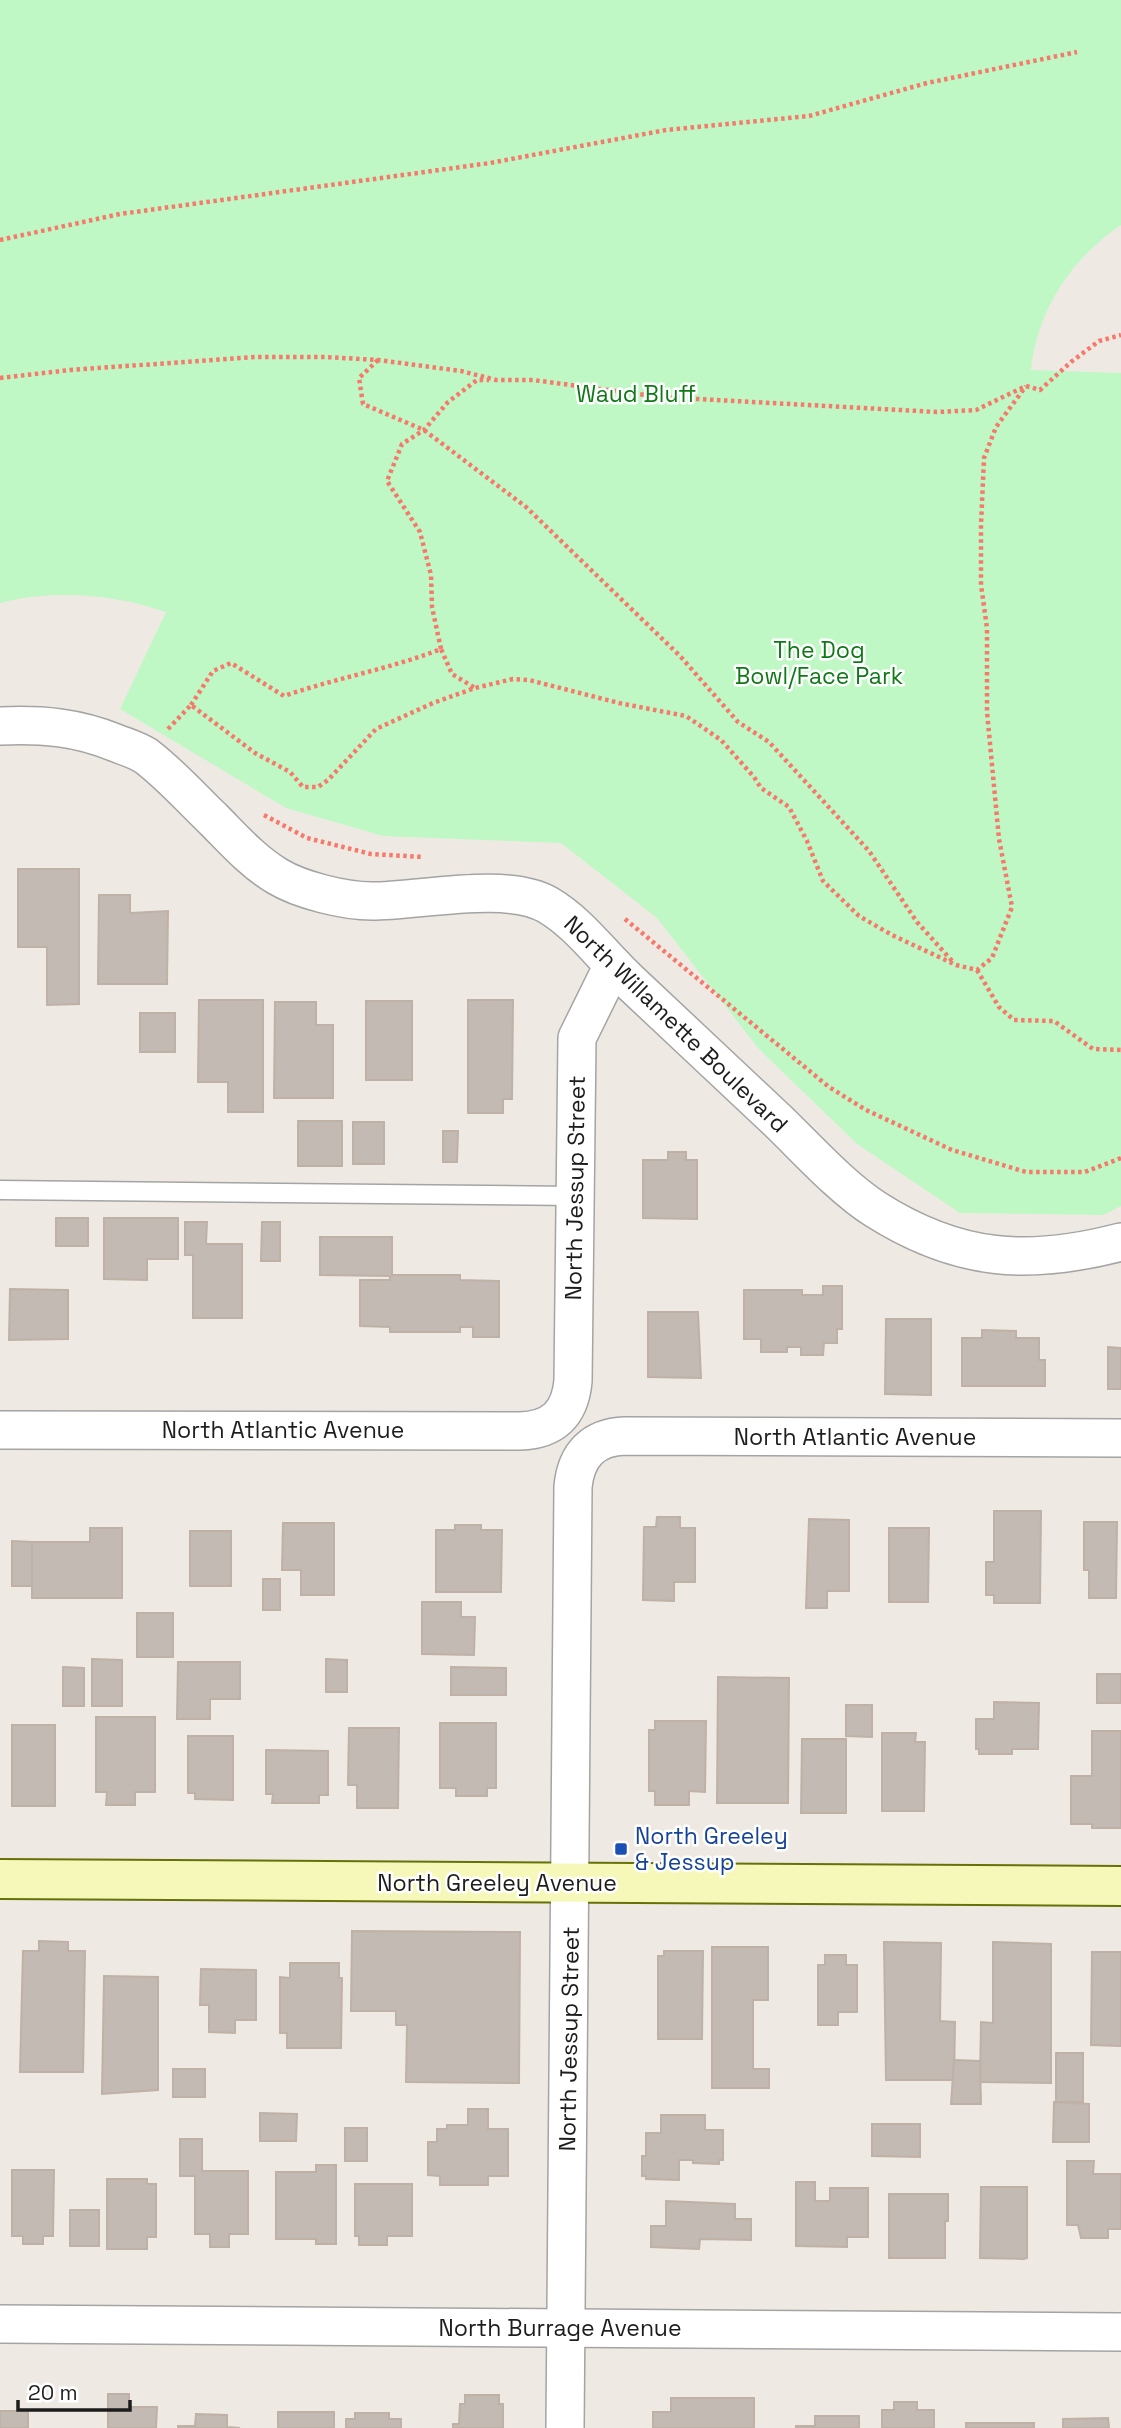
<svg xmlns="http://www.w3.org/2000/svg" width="1121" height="2428" viewBox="0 0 1121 2428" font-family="'Space Grotesk',sans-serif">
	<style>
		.park { fill: #c0f8c5 }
		.building { fill: #c3bab3; stroke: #bfb1a6; stroke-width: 2 }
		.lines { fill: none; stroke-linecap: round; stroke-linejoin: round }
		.service-casing { stroke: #a4a4a4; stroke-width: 21 }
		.minor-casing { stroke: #a4a4a4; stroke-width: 40 }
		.secondary-casing { stroke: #667107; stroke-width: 42 }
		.path { stroke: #f6796c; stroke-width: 4.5; stroke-dasharray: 3.5 3.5; stroke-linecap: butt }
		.service { stroke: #fff; stroke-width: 18 }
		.minor { stroke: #fff; stroke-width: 37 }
		.secondary { stroke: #f5f8b8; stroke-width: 38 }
		.transit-dot { fill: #1a4fb4; stroke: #fff; stroke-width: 2.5 }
		.labels { text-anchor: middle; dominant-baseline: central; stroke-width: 5; stroke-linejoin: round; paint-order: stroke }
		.park-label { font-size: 23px; fill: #0e7916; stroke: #fff }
		.street-label { font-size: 23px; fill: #1d1d1d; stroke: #fff }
		.transit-label { font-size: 23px; fill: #164399; stroke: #fff; text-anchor: start }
	</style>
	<rect width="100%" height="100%" fill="#eeeae3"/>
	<path class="park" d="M0,0H1121V225C1072,258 1037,310 1031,370L1121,373V1206L1103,1215L960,1213L857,1144L758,1048L657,918L561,843L383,836L286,808L120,709L166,612C114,594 53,589 0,603Z"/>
	<g class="building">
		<path d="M18,869H79V1004L47,1005V947H18Z"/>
		<path d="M99,895H130V913L168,911L167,984H98Z"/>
		<path d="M199,1000H263V1112H228V1082H198Z"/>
		<path d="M468,1000H513L512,1099H503V1113H468Z"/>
		<rect x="366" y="1001" width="46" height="79"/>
		<path d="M275,1002H316V1025H333V1098H274Z"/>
		<rect x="140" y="1013" width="35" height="39"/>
		<rect x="298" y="1121" width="44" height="45"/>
		<rect x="353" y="1122" width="31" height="42"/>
		<path d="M443,1131H458L457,1162H443Z"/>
		<path d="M668,1152H686V1160H697V1219L643,1218V1160H668Z"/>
		<rect x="56" y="1218" width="32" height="28"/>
		<path d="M104,1218H178V1259H147V1280L104,1279Z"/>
		<path d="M185,1222H207L206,1244H242V1318H193V1255H185Z"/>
		<path d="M262,1222H280V1261H261Z"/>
		<path d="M320,1237H392V1275H460V1280L499,1281V1337H473V1327H460V1332H390V1327L360,1326V1280H390V1276L320,1275Z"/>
		<path d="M823,1286H842V1329H837V1343H824L823,1355H801V1347H787V1352H761V1339H744V1290H802V1295H823Z"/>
		<path d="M10,1289L68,1290V1339L9,1340Z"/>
		<path d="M648,1312H698L701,1378L648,1377Z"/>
		<path d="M886,1319H931V1395L885,1394Z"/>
		<path d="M982,1330L1016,1331V1338H1039V1360H1045V1386H962V1338H982Z"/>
		<path d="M1108,1347L1121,1348V1389H1108Z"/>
		<path d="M994,1511H1041L1040,1603H994V1595H986V1562H994Z"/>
		<path d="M657,1517H680V1528H695V1582H674V1601L643,1600L644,1527H656Z"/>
		<path d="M809,1519L849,1520V1591H827V1608H806Z"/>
		<path d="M1084,1522H1117L1116,1598H1089V1570H1084Z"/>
		<path d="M283,1523H334V1595H301V1570H282Z"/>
		<path d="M455,1525H481V1530H502L501,1592H436V1530H455Z"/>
		<path d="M90,1528H122V1598H32V1542H90Z"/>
		<path d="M889,1528H929L928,1602H889Z"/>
		<rect x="190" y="1531" width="41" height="55"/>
		<path d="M12,1541L32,1542V1586H12Z"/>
		<rect x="263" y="1579" width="17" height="31"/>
		<path d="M422,1602H461V1617H475L474,1655L422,1654Z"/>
		<rect x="137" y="1613" width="36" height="44"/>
		<path d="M92,1659L122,1660V1706H92Z"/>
		<path d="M326,1659L347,1660V1692H326Z"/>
		<path d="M178,1662H240V1699H210V1719H177Z"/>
		<path d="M63,1667L84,1668V1706H63Z"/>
		<path d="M451,1667L506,1668V1695H451Z"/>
		<rect x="1097" y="1674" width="24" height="29"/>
		<path d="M718,1677L789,1678L788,1803H717Z"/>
		<path d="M994,1702L1039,1703L1038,1749H1012V1754H979V1749H976V1719H994Z"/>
		<path d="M846,1705H872V1737L846,1736Z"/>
		<path d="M96,1717H155V1792H135V1805H106L107,1792H96Z"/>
		<path d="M655,1721H706L705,1792L689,1791V1805H655V1791H649V1730H655Z"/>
		<path d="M440,1723H496V1788H487V1796H456V1788H440Z"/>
		<rect x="12" y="1725" width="43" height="81"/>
		<path d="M349,1728H399L398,1808H357V1785H348Z"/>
		<path d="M1092,1731H1121V1828H1092V1824H1071V1776H1092Z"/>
		<path d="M882,1733H916L915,1742H925L924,1811H882Z"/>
		<path d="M188,1736H233V1800L195,1799V1793H188Z"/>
		<path d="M802,1739H846V1813H801Z"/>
		<path d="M266,1750L328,1751V1795H319V1803H272L273,1794H266Z"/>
		<path d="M352,1931L520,1932L519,2083L406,2082L407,2025H396V2011H351Z"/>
		<path d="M39,1941L68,1942V1951H85L83,2072H20L23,1951H39Z"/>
		<path d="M884,1942L941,1943L940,2021L955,2022L954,2080H886Z"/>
		<path d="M993,1942L1051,1944V2083L980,2082L981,2022L993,2023Z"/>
		<path d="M712,1947H768V2000H753V2069H769V2088H712Z"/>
		<path d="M664,1951H703L702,2039H658V1956H664Z"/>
		<path d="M1092,1952H1121V2046L1091,2045Z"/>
		<path d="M825,1955H846V1965H857V2012H838V2025H818V1965H825Z"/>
		<path d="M290,1963H339V1978H342L341,2048H287V2033H280V1977L290,1978Z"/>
		<path d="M201,1969L256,1970V2020H235V2033L209,2032V2005H200Z"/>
		<path d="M104,1976L158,1977V2090L102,2094Z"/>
		<rect x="1056" y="2053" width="27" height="49"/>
		<path d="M954,2060L980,2061L981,2104H951Z"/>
		<rect x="173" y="2069" width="32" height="28"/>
		<path d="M1054,2102L1089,2104V2142H1053Z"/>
		<path d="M468,2109H488V2129H508V2176H488V2185H440V2176L428,2175V2142H437V2129H447V2125H468Z"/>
		<path d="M260,2113L297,2114L296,2141H260Z"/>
		<path d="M661,2115H705V2130H723V2160H719V2164L693,2163V2160H679V2180L646,2179V2176H642V2156H646V2133H661Z"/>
		<path d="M872,2124H920V2157L872,2156Z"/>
		<rect x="345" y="2128" width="22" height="33"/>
		<path d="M180,2139H202V2171H248V2234H229V2247H210V2234H195V2176H180Z"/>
		<path d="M1067,2161H1094L1093,2174H1121V2229H1108V2238H1081L1078,2225H1067Z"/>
		<path d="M316,2165H336V2244H316V2239H276V2172H316Z"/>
		<path d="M12,2170H54L53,2236H43V2244H23V2236H12Z"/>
		<path d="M107,2179H147V2184H156V2237H147V2249H107Z"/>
		<path d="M796,2182H815V2201H830V2188H868V2237H847V2247L796,2246Z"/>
		<path d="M355,2184H412V2236H387V2245H359V2236H355Z"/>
		<path d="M981,2187H1027V2258L1024,2259L980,2258Z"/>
		<path d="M889,2194H948V2221H945V2258H889Z"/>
		<path d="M666,2201L735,2204V2219H751V2240L700,2239L699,2249L651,2247V2226H666Z"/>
		<rect x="70" y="2210" width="29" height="36"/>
		<path d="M108,2394H129V2407H157L156,2428H108Z"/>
		<path d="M465,2395H499V2404H503V2428H453V2424H459L460,2404H465Z"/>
		<path d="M671,2398H754V2428H653V2412H671Z"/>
		<path d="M894,2402H917V2410H934V2428H882V2410H894Z"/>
		<rect x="0" y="2411" width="28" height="17"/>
		<rect x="278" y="2412" width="56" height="16"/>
		<path d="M355,2413H389V2419H401V2428H346V2419H355Z"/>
		<path d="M196,2414L227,2415V2427L240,2428H178V2426H195Z"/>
		<path d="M815,2416H859V2428H796V2426H815Z"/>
		<path d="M1063,2419L1108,2418L1109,2428H1063Z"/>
		<rect x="966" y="2423" width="68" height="5"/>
	</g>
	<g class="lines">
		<g class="service-casing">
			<path id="service" d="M0,1190L575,1196"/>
		</g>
		<g class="minor-casing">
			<g id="minor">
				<path d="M0,726C41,724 77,727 116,743C126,747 137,750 146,756C170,774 191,798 213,819C233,839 252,861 277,876C300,890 344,901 372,901C419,901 507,881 548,905C580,924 602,956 629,981C679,1028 728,1074 778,1121C807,1149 842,1188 875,1209C958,1262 1029,1266 1121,1242"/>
				<path d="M0,1430L520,1431C553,1430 570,1414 573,1381L577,1038L613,965"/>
				<path d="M0,2324L1121,2332"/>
				<path d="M565,2428L573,1487C576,1455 593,1437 625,1436L1121,1438"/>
			</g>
		</g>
		<g class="secondary-casing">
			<path id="secondary" d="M0,1879L1121,1886"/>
		</g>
		<g class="path">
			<path d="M0,240L120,214L490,163L666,130L809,116L927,83L1077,52"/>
			<path d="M378,360L359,378L363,404L424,430L526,507L680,656L738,722L769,742L869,851L917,922L953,962"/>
			<path d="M0,378L70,370L255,357H325L378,360L461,371L496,380H533L661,397L937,412L976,410L1026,386L1040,390L1071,362L1099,341L1121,335"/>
			<path d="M441,649L432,607L431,575L420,532L387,481L402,444L424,430L448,402L477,380H489"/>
			<path d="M191,705L213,671L231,663L284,696C336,678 390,669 441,649L452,674L475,688"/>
			<path d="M168,729L191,705L255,753L290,772L303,787H318L328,780L376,729L433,703L475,688L513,679L529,680L619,703L686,716L721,740L754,777L761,788L789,807L807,841L823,881L859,916L892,935L956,965L977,970L992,958L1012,907L999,839L987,712V628L981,585V525L984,458L996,427L1026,386"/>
			<path d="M264,815L307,838L371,854L423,857"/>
			<path d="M625,919L829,1087L866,1110L952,1150L1026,1172H1085L1121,1158"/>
			<path d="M977,970L999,1007L1014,1020L1054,1021L1093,1049L1121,1050"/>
		</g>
		<use href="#service" class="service"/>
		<use href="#minor" class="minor"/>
		<use href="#secondary" class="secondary"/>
	</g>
	<rect class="transit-dot" x="614" y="1842" width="14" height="14" rx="3.5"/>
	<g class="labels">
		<g class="park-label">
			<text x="636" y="394">Waud Bluff</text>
			<text x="819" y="650">The Dog<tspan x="819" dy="26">Bowl/Face Park</tspan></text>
		</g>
		<g class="street-label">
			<text transform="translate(676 1024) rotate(44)">North Willamette Boulevard</text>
			<text transform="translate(575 1188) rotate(-89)">North Jessup Street</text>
			<text x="283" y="1430">North Atlantic Avenue</text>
			<text x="855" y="1437">North Atlantic Avenue</text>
			<text x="497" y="1883">North Greeley Avenue</text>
			<text transform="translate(569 2039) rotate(-89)">North Jessup Street</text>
			<text x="560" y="2328">North Burrage Avenue</text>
		</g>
		<g class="transit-label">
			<text x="635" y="1836">North Greeley<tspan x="635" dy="26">&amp; Jessup</tspan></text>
		</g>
	</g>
	<path d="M18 2400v10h112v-10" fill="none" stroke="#1d1d1d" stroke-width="3.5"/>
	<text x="28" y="2400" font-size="21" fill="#1d1d1d" stroke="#ffffff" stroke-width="5" paint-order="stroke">20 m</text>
</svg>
